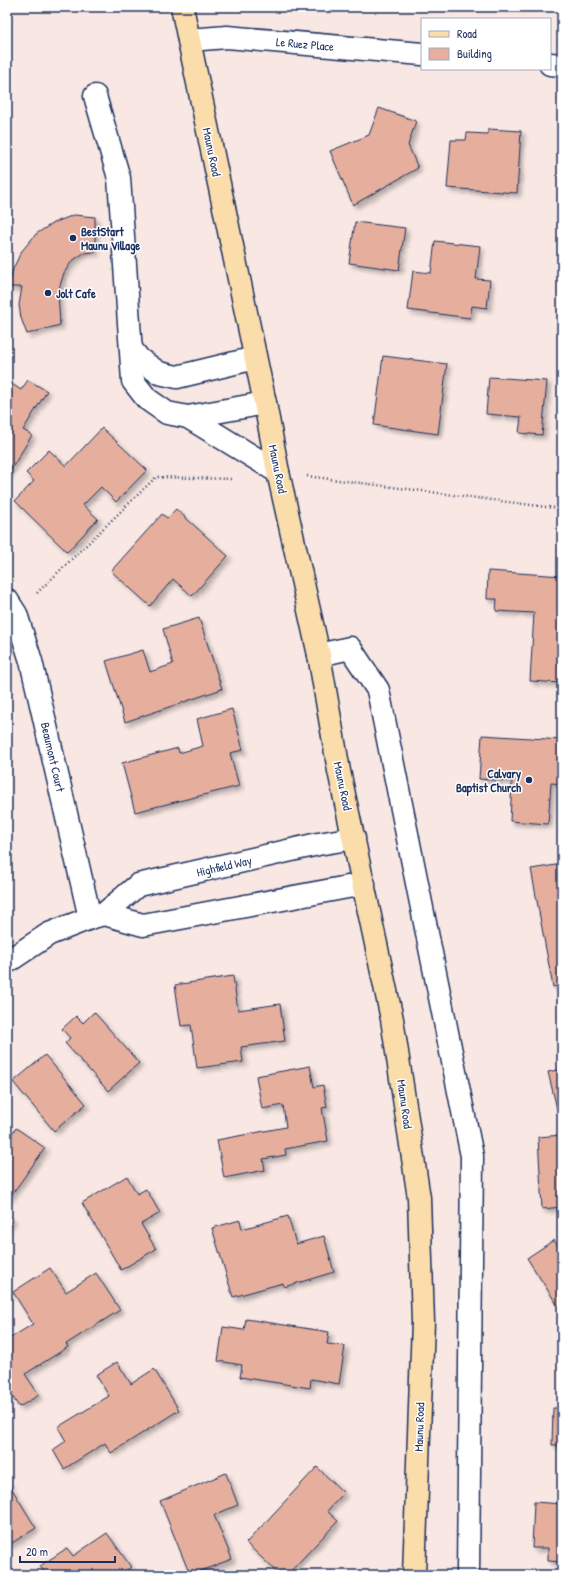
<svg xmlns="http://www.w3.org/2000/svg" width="569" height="1582" viewBox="0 0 569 1582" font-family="'Patrick Hand',sans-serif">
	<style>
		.building { fill: #e6af9d; stroke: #1b2f5e; filter: url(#shadow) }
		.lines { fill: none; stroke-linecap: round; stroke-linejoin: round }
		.minor-casing { stroke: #1b2f5e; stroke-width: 25 }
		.major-casing { stroke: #1b2f5e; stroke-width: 25 }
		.path { stroke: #1b2f5e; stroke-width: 2.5; stroke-dasharray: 1 3; stroke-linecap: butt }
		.minor { stroke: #fff; stroke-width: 22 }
		.major { stroke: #fbddab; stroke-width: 22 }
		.poi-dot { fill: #1b2f5e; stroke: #fff; stroke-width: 1.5 }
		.labels { text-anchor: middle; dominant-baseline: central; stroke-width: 3; stroke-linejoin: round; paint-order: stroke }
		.street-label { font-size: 12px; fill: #1b2f5e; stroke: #fff }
		.poi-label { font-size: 12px; font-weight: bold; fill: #1b2f5e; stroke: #fff; text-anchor: start }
	</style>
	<defs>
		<filter id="shadow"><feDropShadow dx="3.5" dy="3.5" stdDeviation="2" flood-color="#0004"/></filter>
	</defs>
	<rect width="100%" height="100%" fill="#f8e7e2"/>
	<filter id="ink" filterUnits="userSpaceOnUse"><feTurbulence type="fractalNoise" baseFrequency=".025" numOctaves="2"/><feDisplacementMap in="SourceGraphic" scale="8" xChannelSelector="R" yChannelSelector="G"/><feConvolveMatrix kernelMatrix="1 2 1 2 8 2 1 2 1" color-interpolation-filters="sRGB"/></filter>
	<g filter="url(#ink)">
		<g class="building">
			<path d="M379,108L416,121L408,145L418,168L353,205L330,151L369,135Z"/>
			<path d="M488,129L521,131L517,193L447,188L451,140H466L467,133L488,134Z"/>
			<path d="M74,215L95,217V252L84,253L72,261L64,273L58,292L60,325L27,334L21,318L19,305L22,287H8L13,269L21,252L36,234L53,223Z"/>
			<path d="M355,222L405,228L399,270L349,263Z"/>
			<path d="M435,241L480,246L476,279L490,280L487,308L472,306L470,318L408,310L413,271L431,273Z"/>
			<path d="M383,356L447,364L438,434L374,425Z"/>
			<path d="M489,377L547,381L542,435L519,433L521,417L486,414Z"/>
			<path d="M28,380L47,391L23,430L32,435L7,476V381L21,390Z"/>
			<path d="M102,428L147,470L116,502L101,487L83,505L98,519L67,552L15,501L34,481L26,473L49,450L66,466Z"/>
			<path d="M176,509L228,556L192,596L173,579L150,606L111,571L162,514L167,518Z"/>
			<path d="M488,571L562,576V683L530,681L534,613L496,611L497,599H487Z"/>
			<path d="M199,618L222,689L125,722L106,661L143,650L150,672L173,664L163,629Z"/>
			<path d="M232,709L243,750L230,753L239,786L135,812L122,763L178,748L179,753L203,746L197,719Z"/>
			<path d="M482,735L562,740V784L551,783L548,824L510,821L512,781L479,779Z"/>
			<path d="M562,864V985L553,987L531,869Z"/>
			<path d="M233,976L238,1010L280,1004L285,1041L241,1047L243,1062L197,1068L191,1025L181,1026L175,985Z"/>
			<path d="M94,1012L139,1063L108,1091L65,1043L70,1038L62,1029L76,1016L83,1023Z"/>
			<path d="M45,1055L86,1104L54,1131L13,1082Z"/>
			<path d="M310,1066L314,1087L323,1085L327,1107L322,1108L328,1141L285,1149L286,1155L263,1159L265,1170L224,1178L217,1140L286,1127L283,1105L262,1109L256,1076Z"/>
			<path d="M562,1069V1129L548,1072Z"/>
			<path d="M16,1128L45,1148L7,1201V1140Z"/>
			<path d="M562,1135V1207L542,1209L538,1137Z"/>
			<path d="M127,1176L137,1194L146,1189L160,1213L141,1224L156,1249L121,1270L82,1203Z"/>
			<path d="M7,1215L13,1219L7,1227Z"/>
			<path d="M288,1216L296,1244L324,1236L334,1272L284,1287L283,1283L233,1297L212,1228L240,1220L242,1229Z"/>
			<path d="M554,1240L562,1253V1306H558L527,1258Z"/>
			<path d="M50,1268L66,1292L96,1273L120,1310L66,1344L68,1347L25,1374L39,1395L19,1407L7,1388V1340L33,1324L13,1292Z"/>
			<path d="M246,1319L329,1332L327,1344L345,1346L339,1384L311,1379L310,1388L240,1377L242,1365L218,1361L223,1327L244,1330Z"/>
			<path d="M117,1362L131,1384L154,1369L179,1410L111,1453L105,1443L64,1469L53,1450L66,1441L58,1427L109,1396L96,1375Z"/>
			<path d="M553,1408H562V1445H552Z"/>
			<rect x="561" y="1457" width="1" height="27"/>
			<path d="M317,1467L344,1493L327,1511L338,1521L287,1575H280L246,1543Z"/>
			<path d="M226,1473L238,1505L214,1515L232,1559L190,1575L160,1501Z"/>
			<path d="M7,1481L36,1528L7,1546Z"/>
			<path d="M534,1502L562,1504V1562L548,1561V1548H532Z"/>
			<path d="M107,1533L131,1567L120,1575H40L44,1572L40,1566L67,1548L73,1556Z"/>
		</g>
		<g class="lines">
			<g class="minor-casing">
				<g id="minor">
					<path d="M189,40L227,37L422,54"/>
					<path d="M550,64L562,65"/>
					<path d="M95,96L119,178L133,381L147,399L167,413L188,417L265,403"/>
					<path d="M132,350L139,359L159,373L177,377L255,358"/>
					<path d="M188,417L278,472"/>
					<path d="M7,600L16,614L31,661L90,918"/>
					<path d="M319,655L350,648L378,690L472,1156L468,1575"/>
					<path d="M104,914L143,925L364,884"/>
					<path d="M7,962L49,934L90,918L104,914L138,885L318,844L354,838"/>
				</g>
			</g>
			<g class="major-casing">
				<path id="major" d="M182,7L265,403L278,472L319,655L339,771L392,1019L419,1198L423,1322L414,1575"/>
			</g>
			<g class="path">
				<path d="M307,476L562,509"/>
				<path d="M37,593L156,477L234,479"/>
			</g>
			<use href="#minor" class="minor"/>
			<use href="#major" class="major"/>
		</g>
	</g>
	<g class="poi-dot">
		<circle cx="73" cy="238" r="4"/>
		<circle cx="48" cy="293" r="4"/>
		<circle cx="529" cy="780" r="4"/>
	</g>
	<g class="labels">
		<g class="street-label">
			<text transform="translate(305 44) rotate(5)">Le Ruez Place</text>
			<text transform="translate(212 152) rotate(78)">Maunu Road</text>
			<text transform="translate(278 469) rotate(78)">Maunu Road</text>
			<text transform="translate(53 757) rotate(77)">Beaumont Court</text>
			<text transform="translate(343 786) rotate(78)">Maunu Road</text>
			<text transform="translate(224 866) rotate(-13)">Highfield Way</text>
			<text transform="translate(405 1104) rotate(82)">Maunu Road</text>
			<text transform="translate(419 1427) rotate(-88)">Maunu Road</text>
		</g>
		<g class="poi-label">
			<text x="81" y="231">BestStart<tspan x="81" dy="14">Maunu Village</tspan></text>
			<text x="56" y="293">Jolt Cafe</text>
			<text x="521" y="773" text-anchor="end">Calvary<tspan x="521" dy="14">Baptist Church</tspan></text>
		</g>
	</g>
	<rect width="569" height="1582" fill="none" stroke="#fff" stroke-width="24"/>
	<rect x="12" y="12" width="545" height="1558" fill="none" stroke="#1b2f5e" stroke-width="1.5" filter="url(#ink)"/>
	<rect x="421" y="18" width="130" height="52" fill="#ffffff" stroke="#a4acbf"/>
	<rect x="429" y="31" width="20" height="6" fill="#fbddab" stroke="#a4acbf"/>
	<text x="457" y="38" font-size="12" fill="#1b2f5e">Road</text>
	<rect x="429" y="48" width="20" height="12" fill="#e6af9d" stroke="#a4acbf"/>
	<text x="457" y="58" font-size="12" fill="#1b2f5e">Building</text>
	<path d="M20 1556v6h95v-6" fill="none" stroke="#1b2f5e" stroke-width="2"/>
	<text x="26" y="1556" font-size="12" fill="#1b2f5e" stroke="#ffffff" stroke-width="3" paint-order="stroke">20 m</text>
</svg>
